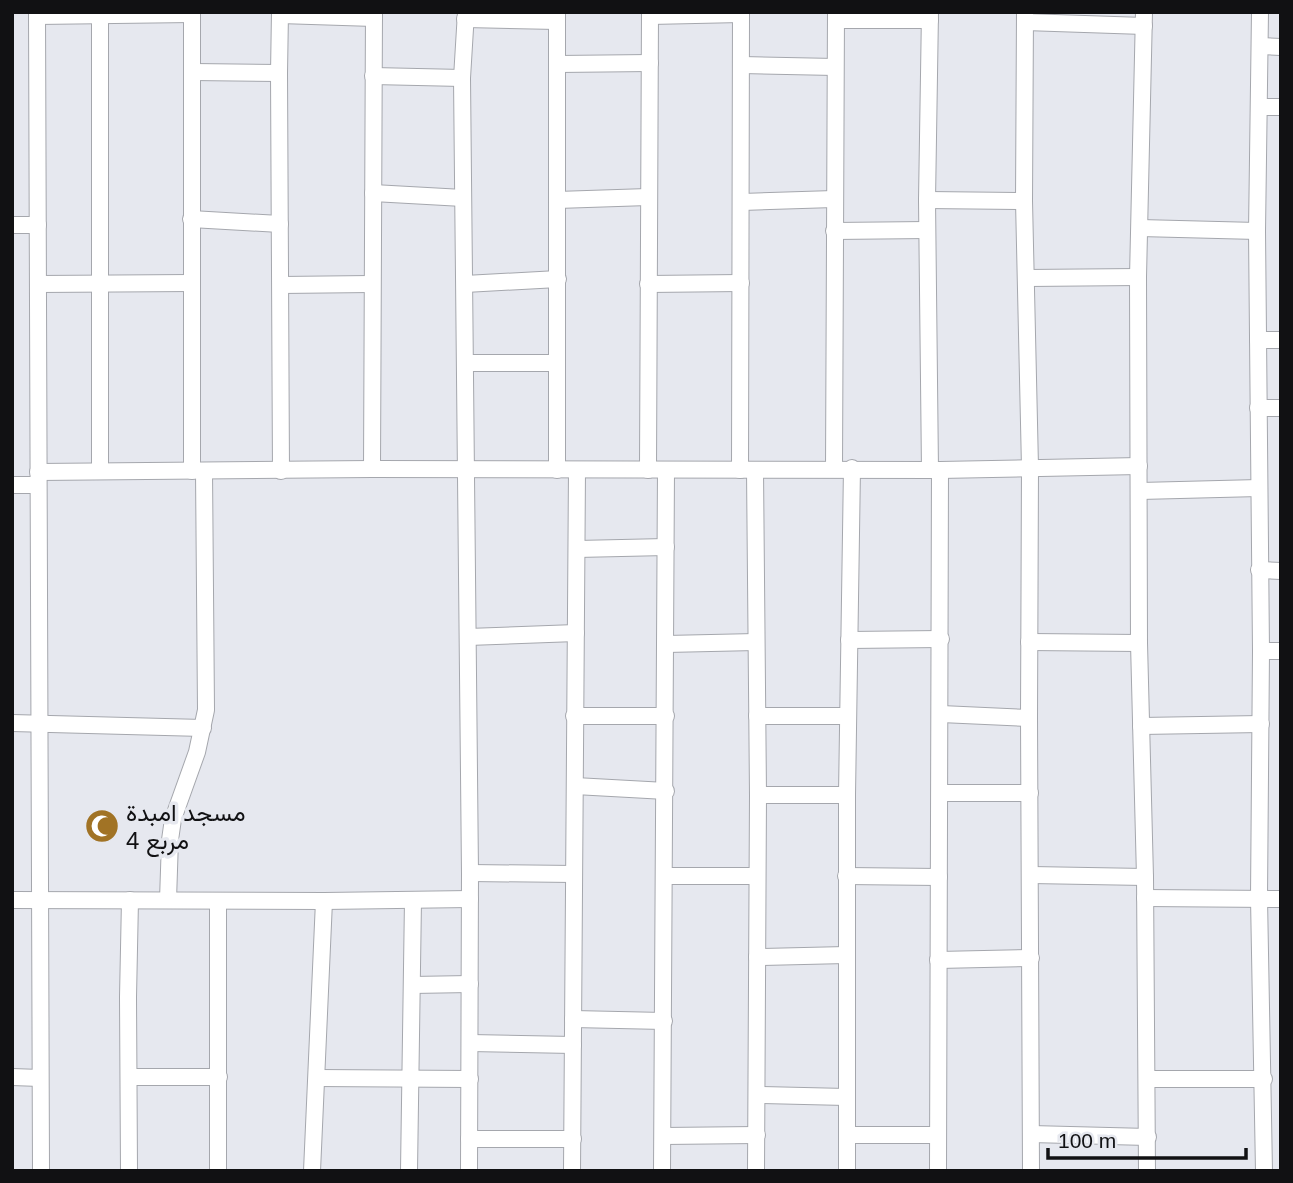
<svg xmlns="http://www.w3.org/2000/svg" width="1293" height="1183" viewBox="0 0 1293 1183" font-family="Helvetica,Vazirmatn,sans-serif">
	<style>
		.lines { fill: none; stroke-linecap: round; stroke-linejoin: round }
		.minor-casing { stroke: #a5a7ad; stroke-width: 18 }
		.minor { stroke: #fff; stroke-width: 16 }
		.labels { text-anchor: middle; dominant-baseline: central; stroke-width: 7; stroke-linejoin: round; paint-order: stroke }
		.poi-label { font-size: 24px; fill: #111113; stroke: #e6e8ef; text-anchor: start }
	</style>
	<rect width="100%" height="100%" fill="#e6e8ef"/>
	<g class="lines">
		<g class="minor-casing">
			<g id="minor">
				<path d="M37,12L41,1171"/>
				<path d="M100,12V471"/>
				<path d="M192,12V471"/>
				<path d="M280,12L279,73L281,471"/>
				<path d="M466,12L462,78L470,873L469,1171"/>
				<path d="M557,12V470"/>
				<path d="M1025,12L1024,201L1030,467L1029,718L1031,1171"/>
				<path d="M1144,12L1138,277L1139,643L1145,877L1147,1171"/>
				<path d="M1260,12L1257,231L1261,651L1259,898L1264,1171"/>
				<path d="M280,15L374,18"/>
				<path d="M37,16L192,14"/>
				<path d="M650,16L741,14"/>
				<path d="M465,19L557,21"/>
				<path d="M836,20H930"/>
				<path d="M1025,22L1144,26"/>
				<path d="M1260,46L1281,47"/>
				<path d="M558,64L650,63"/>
				<path d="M742,65L835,67"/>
				<path d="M193,72L279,73"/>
				<path d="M373,76L462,78"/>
				<path d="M1260,107H1281"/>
				<path d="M373,193L463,198"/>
				<path d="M557,200L648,197"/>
				<path d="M927,200L1024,201"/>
				<path d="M742,202L834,199"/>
				<path d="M191,219L280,224"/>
				<path d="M12,225H38"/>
				<path d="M1140,228L1257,231"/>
				<path d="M834,231L927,230"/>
				<path d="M1027,278L1138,277"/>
				<path d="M38,284L192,283"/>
				<path d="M465,284L558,279"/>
				<path d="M648,284L741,283"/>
				<path d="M281,285L371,284"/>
				<path d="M1258,340H1281"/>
				<path d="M466,363H557"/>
				<path d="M1258,408H1281"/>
				<path d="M372,469L374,12"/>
				<path d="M834,469L836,12"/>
				<path d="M648,470L650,12"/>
				<path d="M740,470L741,12"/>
				<path d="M755,470L758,795L756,1171"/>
				<path d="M930,470L927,200L930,12"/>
				<path d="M38,472L372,469L940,470L1139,466"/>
				<path d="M12,485H38"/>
				<path d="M1140,491L1259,488"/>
				<path d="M577,549L666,547"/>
				<path d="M1259,570L1281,571"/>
				<path d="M468,637L576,633"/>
				<path d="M849,640L941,639"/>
				<path d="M1029,642L1139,643"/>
				<path d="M666,644L756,642"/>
				<path d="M1261,651H1281"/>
				<path d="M941,714L1029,718"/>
				<path d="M574,716H666"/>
				<path d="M757,716H848"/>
				<path d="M12,723L203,728"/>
				<path d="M1141,726L1261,724"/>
				<path d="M575,786L666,791"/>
				<path d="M940,793H1030"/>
				<path d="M758,795H847"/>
				<path d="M470,873L574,874"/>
				<path d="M1031,875L1145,877"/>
				<path d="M665,876H757"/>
				<path d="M846,876L939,877"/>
				<path d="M1145,898L1281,899"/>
				<path d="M12,900L324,901L470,899"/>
				<path d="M168,900L170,840L173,819L197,752L206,710L204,471"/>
				<path d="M218,901V1171"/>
				<path d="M757,957L846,955"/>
				<path d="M938,960L1031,958"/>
				<path d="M412,985L470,984"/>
				<path d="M573,1019L664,1021"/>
				<path d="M470,1043L573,1045"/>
				<path d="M12,1077L40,1078"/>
				<path d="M129,1077H219"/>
				<path d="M317,1078L470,1079"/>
				<path d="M1147,1079H1264"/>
				<path d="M757,1095L846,1097"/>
				<path d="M1031,1134L1148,1137"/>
				<path d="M847,1135H938"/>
				<path d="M663,1136L757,1135"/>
				<path d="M469,1139H573"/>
				<path d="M129,1171L128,997L130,900"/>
				<path d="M312,1171L324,901"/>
				<path d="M409,1171L413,900"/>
				<path d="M572,1171L577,470"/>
				<path d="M662,1171L666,470"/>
				<path d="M847,1171V795L852,468"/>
				<path d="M938,1171L940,470"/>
			</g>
		</g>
		<use href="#minor" class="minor"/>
	</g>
	<defs>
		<g id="mosque-disc" transform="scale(1.75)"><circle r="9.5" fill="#a17325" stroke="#e6e8ef"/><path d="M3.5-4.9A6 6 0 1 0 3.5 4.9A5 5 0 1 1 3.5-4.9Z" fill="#fff"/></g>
	</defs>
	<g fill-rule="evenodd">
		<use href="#mosque-disc" x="102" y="826"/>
	</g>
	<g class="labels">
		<g class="poi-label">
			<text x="126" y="812">مسجد امبدة<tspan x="126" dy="28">مربع 4</tspan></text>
		</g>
	</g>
	<rect width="1293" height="1183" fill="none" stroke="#111113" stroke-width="28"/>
	<path d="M1048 1148v10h198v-10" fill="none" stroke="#111113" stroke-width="3.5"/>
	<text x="1058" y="1148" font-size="21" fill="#111113" stroke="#e6e8ef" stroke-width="5" paint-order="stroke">100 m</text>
</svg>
